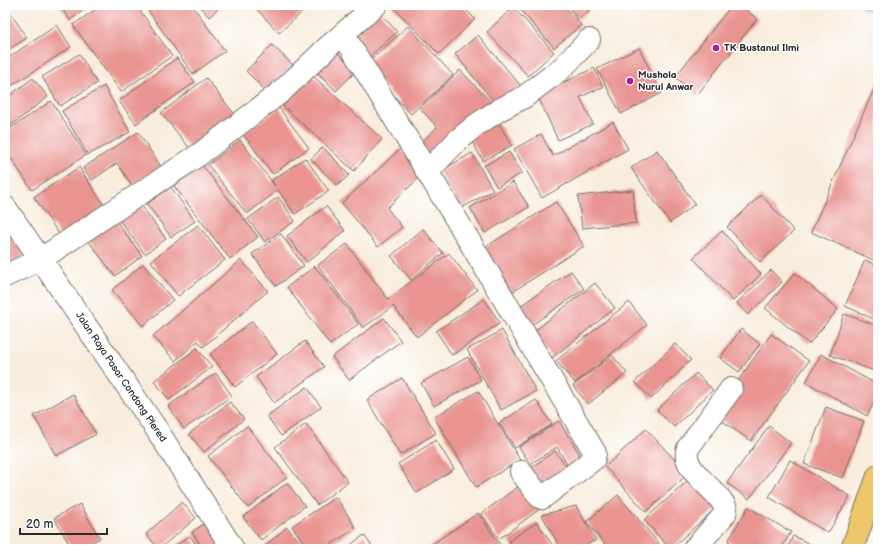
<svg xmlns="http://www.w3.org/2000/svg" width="883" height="554" viewBox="0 0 883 554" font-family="'Balsamiq Sans',sans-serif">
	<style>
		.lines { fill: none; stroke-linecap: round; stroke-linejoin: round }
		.stream { stroke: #70b6e7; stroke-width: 9 }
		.building { fill: #e99491 }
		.minor-casing { stroke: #736f69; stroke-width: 24 }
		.tertiary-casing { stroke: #736f69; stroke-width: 24 }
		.trunk-casing { stroke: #736f69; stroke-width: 24 }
		.minor { stroke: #fff; stroke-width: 22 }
		.tertiary { stroke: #fff; stroke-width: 22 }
		.trunk { stroke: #ecc669; stroke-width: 22 }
		.poi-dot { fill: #b5179e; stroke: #fff; stroke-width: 1.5 }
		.labels { text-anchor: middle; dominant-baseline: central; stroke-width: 3; stroke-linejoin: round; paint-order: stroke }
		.poi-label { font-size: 10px; font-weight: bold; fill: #2b2b2b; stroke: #fff; text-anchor: start }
		.street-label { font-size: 10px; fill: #2b2b2b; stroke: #fff }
	</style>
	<rect width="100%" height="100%" fill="#fff"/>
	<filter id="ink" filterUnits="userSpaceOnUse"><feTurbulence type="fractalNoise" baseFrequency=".025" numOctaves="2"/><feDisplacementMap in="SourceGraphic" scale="8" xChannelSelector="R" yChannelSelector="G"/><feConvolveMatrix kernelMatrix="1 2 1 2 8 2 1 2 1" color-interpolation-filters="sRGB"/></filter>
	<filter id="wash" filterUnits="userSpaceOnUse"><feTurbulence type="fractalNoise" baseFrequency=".012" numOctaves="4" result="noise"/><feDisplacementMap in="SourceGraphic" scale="16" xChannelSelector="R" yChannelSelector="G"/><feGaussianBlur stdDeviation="0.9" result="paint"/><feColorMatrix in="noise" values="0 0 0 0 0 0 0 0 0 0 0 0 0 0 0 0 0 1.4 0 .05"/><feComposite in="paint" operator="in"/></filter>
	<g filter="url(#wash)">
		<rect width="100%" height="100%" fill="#f8ecdc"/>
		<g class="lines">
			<path class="stream" d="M865,5L878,8"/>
		</g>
		<g id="blocks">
			<g class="building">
				<path d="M5,5L27,38L5,52Z"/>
				<path d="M59,5H90L70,20Z"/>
				<path d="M102,5H136L172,56L121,92L73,25Z"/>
				<path d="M144,5H192L225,51L193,74Z"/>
				<path d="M199,5H222L209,17Z"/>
				<path d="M253,5H310L279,33Z"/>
				<path d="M391,5H461L475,19L439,54Z"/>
				<path d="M520,5H563L581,25L554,48L518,7Z"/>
				<path d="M567,5H586L590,10L578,19Z"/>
				<path d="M732,5H740L757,19L697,95L675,77Z"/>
				<path d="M513,7L554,52L528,76L487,32Z"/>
				<path d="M377,9L397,32L368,58L348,36Z"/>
				<path d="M57,25L71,47L5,90V60Z"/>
				<path d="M408,26L453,75L411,114L365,65Z"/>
				<path d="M478,35L521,86L497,106L455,54Z"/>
				<path d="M272,45L293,65L267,92L246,71Z"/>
				<path d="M331,46L356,71L336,91L311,66Z"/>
				<path d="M639,48L662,93L621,114L597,69Z"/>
				<path d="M79,54L97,83L60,106L42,77Z"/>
				<path d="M177,58L195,82L136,124L119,101Z"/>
				<path d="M594,68L603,87L580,97L593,124L558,140L537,95Z"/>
				<path d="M460,70L490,101L429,160L416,147L437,127L420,108Z"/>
				<path d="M312,75L382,139L354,171L283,106Z"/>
				<path d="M33,78L48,97L5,130V99Z"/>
				<path d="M206,78L236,116L192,151L161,113Z"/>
				<path d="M878,80V262L811,232Z"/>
				<path d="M104,86L130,132L88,155L62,111Z"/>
				<path d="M51,101L86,155L32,190L5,149V132Z"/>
				<path d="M279,108L309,148L273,174L243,134Z"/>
				<path d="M497,121L512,145L483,161L470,137Z"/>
				<path d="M613,122L628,149L542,198L514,149L541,134L553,156Z"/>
				<path d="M138,132L161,167L132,186L117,163L92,180L83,168Z"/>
				<path d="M240,140L275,186L272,180L305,158L329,191L295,214L278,190L247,214L208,165Z"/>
				<path d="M323,147L349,175L337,186L311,159Z"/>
				<path d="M400,149L423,174L387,208L402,227L378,247L342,203Z"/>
				<path d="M657,150L695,204L670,223L631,168Z"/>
				<path d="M509,152L522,173L497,187L484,166Z"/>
				<path d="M472,153L493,190L460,209L439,172Z"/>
				<path d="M202,165L258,237L230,259L174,186Z"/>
				<path d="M79,167L106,208L61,237L34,197Z"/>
				<path d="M513,182L529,207L485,233L470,208Z"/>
				<path d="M171,187L195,221L171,237L147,204Z"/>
				<path d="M633,190L636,223L582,228L578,196Z"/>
				<path d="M761,195L794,231L760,262L727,227Z"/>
				<path d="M278,197L295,221L265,242L248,219Z"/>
				<path d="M138,201L166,239L145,254L117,217Z"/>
				<path d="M556,202L584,246L509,294L481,250Z"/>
				<path d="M326,206L345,231L307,262L287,236Z"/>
				<path d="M112,215L142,256L115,276L84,235Z"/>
				<path d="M198,225L225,260L178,296L151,261Z"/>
				<path d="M423,229L443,253L411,280L391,256Z"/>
				<path d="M8,230L24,256L5,267V232Z"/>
				<path d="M722,231L761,274L733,301L693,258Z"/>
				<path d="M281,234L304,266L276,286L252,254Z"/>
				<path d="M347,244L388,299L449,253L477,290L417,337L393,306L363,328L318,265Z"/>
				<path d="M241,260L268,291L203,347L198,341L175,361L153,336Z"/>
				<path d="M865,260L878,266V321L845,306Z"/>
				<path d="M143,264L173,300L143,326L112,290Z"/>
				<path d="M315,266L358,324L330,345L287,287Z"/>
				<path d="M771,270L782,282L748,315L737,303Z"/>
				<path d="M571,271L584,289L526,329L513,311Z"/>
				<path d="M795,273L838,309L809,344L765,308Z"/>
				<path d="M595,283L615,308L552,358L532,333Z"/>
				<path d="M484,299L500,323L452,355L436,331Z"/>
				<path d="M629,302L647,325L575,383L556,361Z"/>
				<path d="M844,314L878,326V352L872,370L830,355Z"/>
				<path d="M384,318L401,341L349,380L332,357Z"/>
				<path d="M252,321L277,354L235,387L210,354Z"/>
				<path d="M741,329L760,344L739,372L720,358Z"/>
				<path d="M502,330L536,391L501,410L467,350Z"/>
				<path d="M771,334L809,361L751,441L714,415Z"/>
				<path d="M305,341L324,367L274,403L256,377Z"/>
				<path d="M675,344L691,360L651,399L635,382Z"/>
				<path d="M197,348L212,367L169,400L154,381Z"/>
				<path d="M821,354L878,385V395L867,416L806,382Z"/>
				<path d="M612,355L627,373L588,404L573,386Z"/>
				<path d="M468,357L481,380L434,406L421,383Z"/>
				<path d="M216,373L232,396L184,429L168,406Z"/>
				<path d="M696,373L713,390L674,427L657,410Z"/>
				<path d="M402,378L436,433L400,455L367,400Z"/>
				<path d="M307,387L321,407L281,436L267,416Z"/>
				<path d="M478,391L520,460L476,487L434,417Z"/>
				<path d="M73,394L96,434L56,456L34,416Z"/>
				<path d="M536,400L552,424L515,448L499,423Z"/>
				<path d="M230,402L244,419L204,452L189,434Z"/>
				<path d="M826,407L864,421L843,478L804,464Z"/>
				<path d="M559,421L582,458L568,466L557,447L530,464L519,447Z"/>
				<path d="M306,424L348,482L317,505L275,447Z"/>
				<path d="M247,426L287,477L248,508L208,456Z"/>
				<path d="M769,426L791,443L749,499L727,483Z"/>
				<path d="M646,429L688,474L646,512L605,467Z"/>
				<path d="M436,440L454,469L417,493L398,464Z"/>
				<path d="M555,451L570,471L544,489L529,469Z"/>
				<path d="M790,460L850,496L828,533L769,497Z"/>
				<path d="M694,475L721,504L670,549L644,520Z"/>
				<path d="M287,483L305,506L261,540L243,517Z"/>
				<path d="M523,483L541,508L499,539L481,514Z"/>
				<path d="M618,495L654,538L663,549H609L586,522Z"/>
				<path d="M336,497L356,528L324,549H308L292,526Z"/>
				<path d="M182,502L196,518L159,549L146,534Z"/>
				<path d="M80,504L100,538L80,549H72L54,518Z"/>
				<path d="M576,506L596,540L579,549H561L542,515Z"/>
				<path d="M748,507L791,532L781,549H742L728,541Z"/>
				<path d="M478,513L503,549H425Z"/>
				<path d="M211,519L231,549H203L192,532Z"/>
				<path d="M537,522L555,549H514L509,541Z"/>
				<path d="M287,527L301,543L294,549H266L264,547Z"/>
				<path d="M364,535L374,549H345Z"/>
				<path d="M190,536L199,549H170Z"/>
				<path d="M793,536L821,549H787Z"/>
			</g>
		</g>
	</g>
	<g filter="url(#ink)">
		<use href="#blocks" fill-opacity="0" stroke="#736f69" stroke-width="1"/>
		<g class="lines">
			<g class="minor-casing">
				<g id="minor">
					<path d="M343,34L461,227L595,453L594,459L542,498L540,497L521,472"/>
					<path d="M427,172L458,140L476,125L499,110L524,97L561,69L589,40"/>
					<path d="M5,276L41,259L200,154L282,91L329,46L376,5"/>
					<path d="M694,549L725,514L726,509C720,490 679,470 688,448L731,389"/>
				</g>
			</g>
			<g class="tertiary-casing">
				<path id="tertiary" d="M5,207L157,430L233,549"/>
			</g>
			<g class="trunk-casing">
				<path id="trunk" d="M852,549L878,476"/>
			</g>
			<use href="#minor" class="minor"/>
			<use href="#tertiary" class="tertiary"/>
			<use href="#trunk" class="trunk"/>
		</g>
	</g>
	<g class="poi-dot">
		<circle cx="716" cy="48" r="4"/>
		<circle cx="630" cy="81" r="4"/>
	</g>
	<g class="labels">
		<g class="poi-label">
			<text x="724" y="48">TK Bustanul Ilmi</text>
			<text x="638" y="75">Mushola<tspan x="638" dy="12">Nurul Anwar</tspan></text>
		</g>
		<g class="street-label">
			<text transform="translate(121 377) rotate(56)">Jalan Raya Pasar Condong Plered</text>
		</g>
	</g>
	<rect width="883" height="554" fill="none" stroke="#fff" stroke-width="20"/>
	<path d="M20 528v6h87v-6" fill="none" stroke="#2b2b2b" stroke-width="2"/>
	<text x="26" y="528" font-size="12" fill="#2b2b2b" stroke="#ffffff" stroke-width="3" paint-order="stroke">20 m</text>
</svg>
